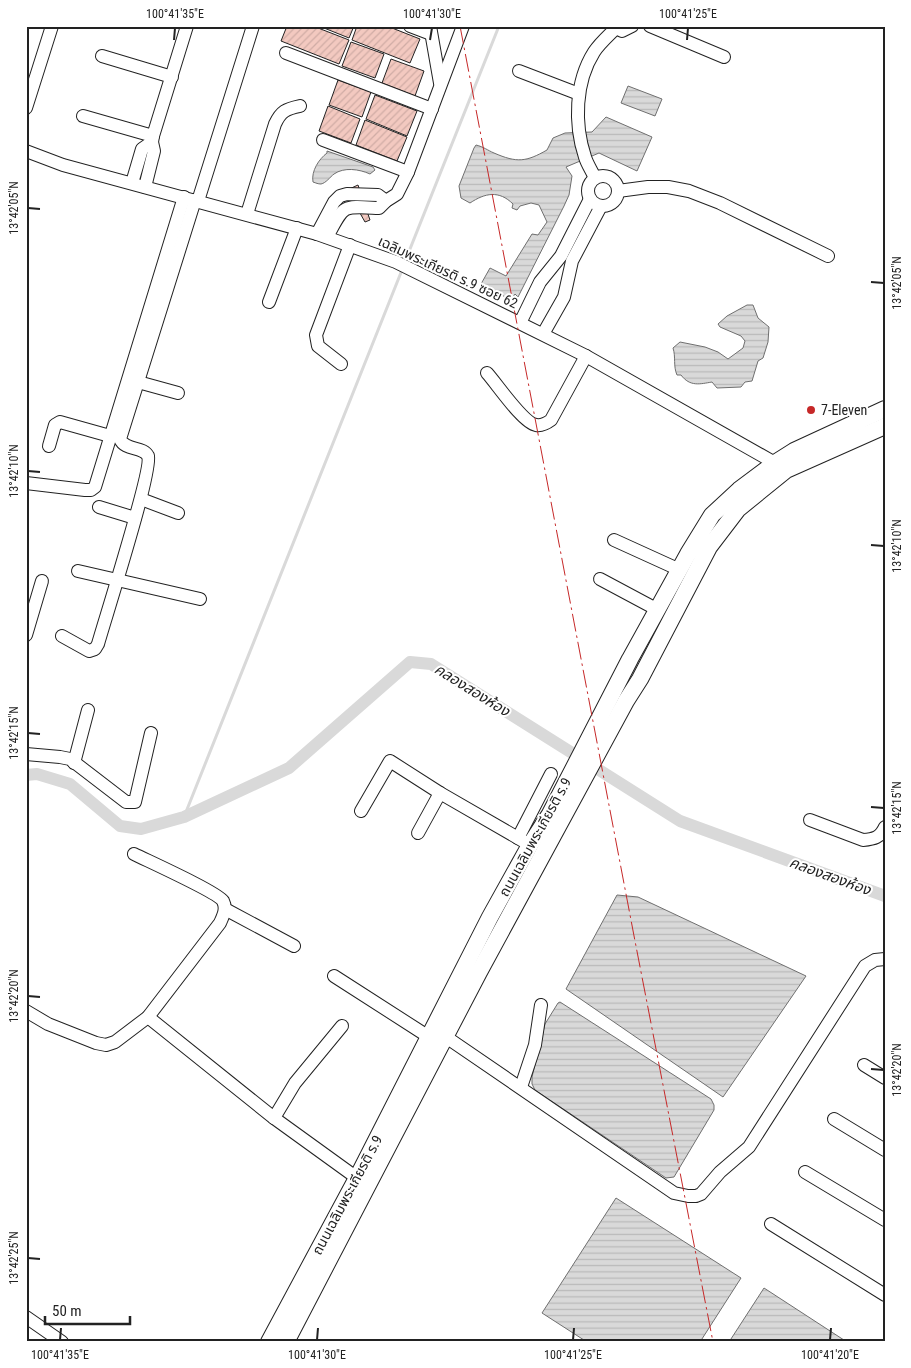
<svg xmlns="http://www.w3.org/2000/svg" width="911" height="1368" viewBox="0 0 911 1368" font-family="'Roboto Condensed','Noto Sans Thai',sans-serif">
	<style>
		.water { fill: url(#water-rules); stroke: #6f6f6f }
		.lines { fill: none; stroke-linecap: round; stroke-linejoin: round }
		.stream { stroke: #d9d9d9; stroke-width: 3 }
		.canal { stroke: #d9d9d9; stroke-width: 12 }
		.building { fill: url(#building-hatch); stroke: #222 }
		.minor-casing { stroke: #222; stroke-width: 14 }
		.major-casing { stroke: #222; stroke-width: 18 }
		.minor { stroke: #fff; stroke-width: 12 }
		.major { stroke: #fff; stroke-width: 16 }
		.power { stroke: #c62828; stroke-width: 1; stroke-dasharray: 18 4 2.5 4; stroke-linecap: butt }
		.ticks { fill: none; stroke: #222; stroke-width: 2 }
		.poi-dot { fill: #c62828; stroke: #fff; stroke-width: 2 }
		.labels { text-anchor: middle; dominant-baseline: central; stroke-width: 4; stroke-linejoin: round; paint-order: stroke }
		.street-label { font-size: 14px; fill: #222; stroke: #fff }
		.poi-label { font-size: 14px; fill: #222; stroke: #fff; text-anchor: start }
		.water-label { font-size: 15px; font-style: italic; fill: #222; stroke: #fff }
		.neatline { fill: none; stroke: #222; stroke-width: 2 }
		.ticks-label { font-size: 12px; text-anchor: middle; fill: #222 }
	</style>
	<defs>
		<pattern id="water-rules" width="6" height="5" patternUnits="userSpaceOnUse" patternTransform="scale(1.25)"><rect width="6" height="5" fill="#d9d9d9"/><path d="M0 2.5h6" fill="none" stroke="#bababa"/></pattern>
		<pattern id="building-hatch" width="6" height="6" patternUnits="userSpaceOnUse" patternTransform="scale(1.25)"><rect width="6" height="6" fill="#f3c9c0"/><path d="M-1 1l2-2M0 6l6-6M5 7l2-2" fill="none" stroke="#d0aca5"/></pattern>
	</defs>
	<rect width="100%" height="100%" fill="#fff"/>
	<g class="water">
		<path d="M628,86L662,99L655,116L621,103Z"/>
		<path d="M606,117L652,137L637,171L599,153L566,167L572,176L569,195L564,206L518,297L515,294L511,300L481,284L490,268L506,276L532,234L538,235L547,222L539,205L531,203L520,206L517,210L512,208L513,204C499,190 485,193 470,203L461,198L459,186L474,148L476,145C484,147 487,150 494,153C517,163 526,162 547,150L553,138L565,133L592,132Z"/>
		<path d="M327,151L373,167L375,170L370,174C359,169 344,167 334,174C330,177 326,183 321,184C318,184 316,183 313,182C311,171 319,159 327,153Z"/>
		<path d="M747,305H753L758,318L769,327L768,342L763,358L758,361L752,381L745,382L741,387L717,388L712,382C700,384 690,387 681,375H677C673,366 676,357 673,348L680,342L705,347L718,352L728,359L743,348L745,341L741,336L720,327L718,324L727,316Z"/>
		<path d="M617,895L638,897L806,976L723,1097L566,989Z"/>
		<path d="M560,1002L711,1099L714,1105V1110L674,1177L666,1178L535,1090L532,1084V1077L545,1024L558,1003Z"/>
		<path d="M616,1198L741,1278L700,1342H587L542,1313Z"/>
		<path d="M764,1288L847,1342H729Z"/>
	</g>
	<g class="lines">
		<g class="stream">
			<path d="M404,264L499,26"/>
			<path d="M184,817L402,270"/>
		</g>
		<path class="canal" d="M26,775L37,774L70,784L120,826L141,829L184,817L289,768L410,662L431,664L680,821L885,896"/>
	</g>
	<g class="building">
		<path d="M287,26H313L349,40L339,64L281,41Z"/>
		<path d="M319,26H354L349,38Z"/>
		<path d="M357,26H387L420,39L410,63L352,40Z"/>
		<path d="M351,42L384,54L375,78L342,66Z"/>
		<path d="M391,59L424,71L415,96L382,83Z"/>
		<path d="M338,80L371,92L362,117L329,105Z"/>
		<path d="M375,95L417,111L407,136L366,119Z"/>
		<path d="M328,106L360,119L351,143L319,131Z"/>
		<path d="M365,120L407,137L397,161L356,145Z"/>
		<path d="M358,185L370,220L365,222L347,190Z"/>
	</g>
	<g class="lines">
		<g class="minor-casing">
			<g id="minor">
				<path d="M410,26L431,34"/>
				<path d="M430,26L440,83"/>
				<path d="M612,26L622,31L632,26"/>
				<path d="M650,26L724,57"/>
				<path d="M286,53L432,109"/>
				<path d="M102,56L172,77"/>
				<path d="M519,71L579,94"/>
				<path d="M26,108L52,26"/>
				<path d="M83,116L153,136"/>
				<path d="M323,140L408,172"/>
				<path d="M26,151L63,165L317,234L396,262L586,356L775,463"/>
				<circle cx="603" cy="191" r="15"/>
				<path d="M595,178C592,171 587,164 585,157C574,124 575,82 594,52C599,44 608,36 615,29"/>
				<path d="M132,183L142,149L152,142"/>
				<path d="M145,187L154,151L152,142L153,136L187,26"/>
				<path d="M618,191L648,187H668L689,191L720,203L828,256"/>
				<path d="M198,201L253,26"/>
				<path d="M247,214L275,124C281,111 286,109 300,106"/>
				<path d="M317,234L334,202L340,196L347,194L378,195L386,201"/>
				<path d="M327,237C345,204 341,206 379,208L386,201L397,194L408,172L463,26"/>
				<path d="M269,302L297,228"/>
				<path d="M520,323L540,282L561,256L590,199"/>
				<path d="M543,334L564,297L572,261L601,206"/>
				<path d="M341,364L318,346L316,335L350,245"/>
				<path d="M487,373C497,384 523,423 536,425C542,426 547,423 551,420L586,356"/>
				<path d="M138,382L178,393"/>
				<path d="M49,446L55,425L60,422L110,436"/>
				<path d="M26,483L85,490H91L95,487L184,197"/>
				<path d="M141,499L178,513"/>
				<path d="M99,507L135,518"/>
				<path d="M614,540L680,570"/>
				<path d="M78,571L200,599"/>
				<path d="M600,579L658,610"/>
				<path d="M26,635L42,581"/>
				<path d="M62,636L89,651L95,649L98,644C105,619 153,469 148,456C143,446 125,451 120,439L195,200"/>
				<path d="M26,754L60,757L70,759L126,802H135L151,733"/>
				<path d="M74,763L88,710"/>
				<path d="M361,811L390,761L440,793L530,845"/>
				<path d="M810,820L863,840C874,839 880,838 885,827"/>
				<path d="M418,833L440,793"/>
				<path d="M518,838L551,774"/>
				<path d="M225,909L294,946"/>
				<path d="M334,976L429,1037"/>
				<path d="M26,1011L48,1024L96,1043L106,1045L115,1042L148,1017L220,923C223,916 227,909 223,901C217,892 148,861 134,854"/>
				<path d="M148,1017L274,1118L357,1178"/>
				<path d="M446,1037L674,1193L688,1196H696L701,1194L720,1172L749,1147L865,966L875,960L885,959"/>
				<path d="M864,1065L885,1078"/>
				<path d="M521,1087L535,1045L541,1005"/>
				<path d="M274,1118L295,1083L342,1026"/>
				<path d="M834,1119L885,1150"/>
				<path d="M805,1172L885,1220"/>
				<path d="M771,1224L885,1295"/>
				<path d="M26,1317L62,1342"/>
			</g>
		</g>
		<g class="major-casing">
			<g id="major">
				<path d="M269,1342L357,1178L490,917L530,845L550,814L630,659L688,554L712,515L739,490L775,463L794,451L885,409"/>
				<path d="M286,1342L479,972L626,701L640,679L709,547L738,509L786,470L885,426"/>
			</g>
		</g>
		<use href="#minor" class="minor"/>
		<use href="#major" class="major"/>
		<path class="power" d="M460,26L635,941L713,1342"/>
	</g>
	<path class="ticks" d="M174,40L175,28M430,40L432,28M687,40L688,28M28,208L40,209M871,282L884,283M28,471L40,472M871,545L884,546M28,733L40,734M871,807L884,808M28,996L40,997M871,1069L884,1070M28,1258L40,1259M60,1340L61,1328M317,1340L318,1328M573,1340L574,1328M830,1340L831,1328"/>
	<circle class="poi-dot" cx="811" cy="410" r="5"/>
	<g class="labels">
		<g class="street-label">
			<text transform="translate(448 272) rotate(25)">เฉลิมพระเกียรติ ร.9 ซอย 62</text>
			<text transform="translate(535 837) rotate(-61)">ถนนเฉลิมพระเกียรติ ร.9</text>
			<text transform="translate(347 1195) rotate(-62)">ถนนเฉลิมพระเกียรติ ร.9</text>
		</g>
		<g class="poi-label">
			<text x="821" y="410">7-Eleven</text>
		</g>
		<g class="water-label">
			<text transform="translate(472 690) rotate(32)">คลองสองห้อง</text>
			<text transform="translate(830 876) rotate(20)">คลองสองห้อง</text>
		</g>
	</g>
	<rect width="911" height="1368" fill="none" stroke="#ffffff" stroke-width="55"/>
	<path d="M45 1316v8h85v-8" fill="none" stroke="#222222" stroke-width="2.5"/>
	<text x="52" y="1316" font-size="15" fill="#222222" stroke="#ffffff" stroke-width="4" paint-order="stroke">50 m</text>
	<rect x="28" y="28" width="856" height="1312" class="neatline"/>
	<g class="ticks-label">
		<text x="175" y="18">100°41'35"E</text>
		<text x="432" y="18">100°41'30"E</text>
		<text x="688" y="18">100°41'25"E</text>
		<text transform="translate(14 208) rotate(-90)" y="4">13°42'05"N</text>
		<text transform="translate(897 283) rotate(-90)" y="4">13°42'05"N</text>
		<text transform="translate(14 471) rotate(-90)" y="4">13°42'10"N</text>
		<text transform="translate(897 546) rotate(-90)" y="4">13°42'10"N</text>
		<text transform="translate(14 733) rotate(-90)" y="4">13°42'15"N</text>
		<text transform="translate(897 808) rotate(-90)" y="4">13°42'15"N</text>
		<text transform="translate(14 996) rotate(-90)" y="4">13°42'20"N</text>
		<text transform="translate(897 1070) rotate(-90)" y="4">13°42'20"N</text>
		<text transform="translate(14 1258) rotate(-90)" y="4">13°42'25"N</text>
		<text x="60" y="1359">100°41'35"E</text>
		<text x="317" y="1359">100°41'30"E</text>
		<text x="573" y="1359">100°41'25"E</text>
		<text x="830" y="1359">100°41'20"E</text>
	</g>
</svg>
